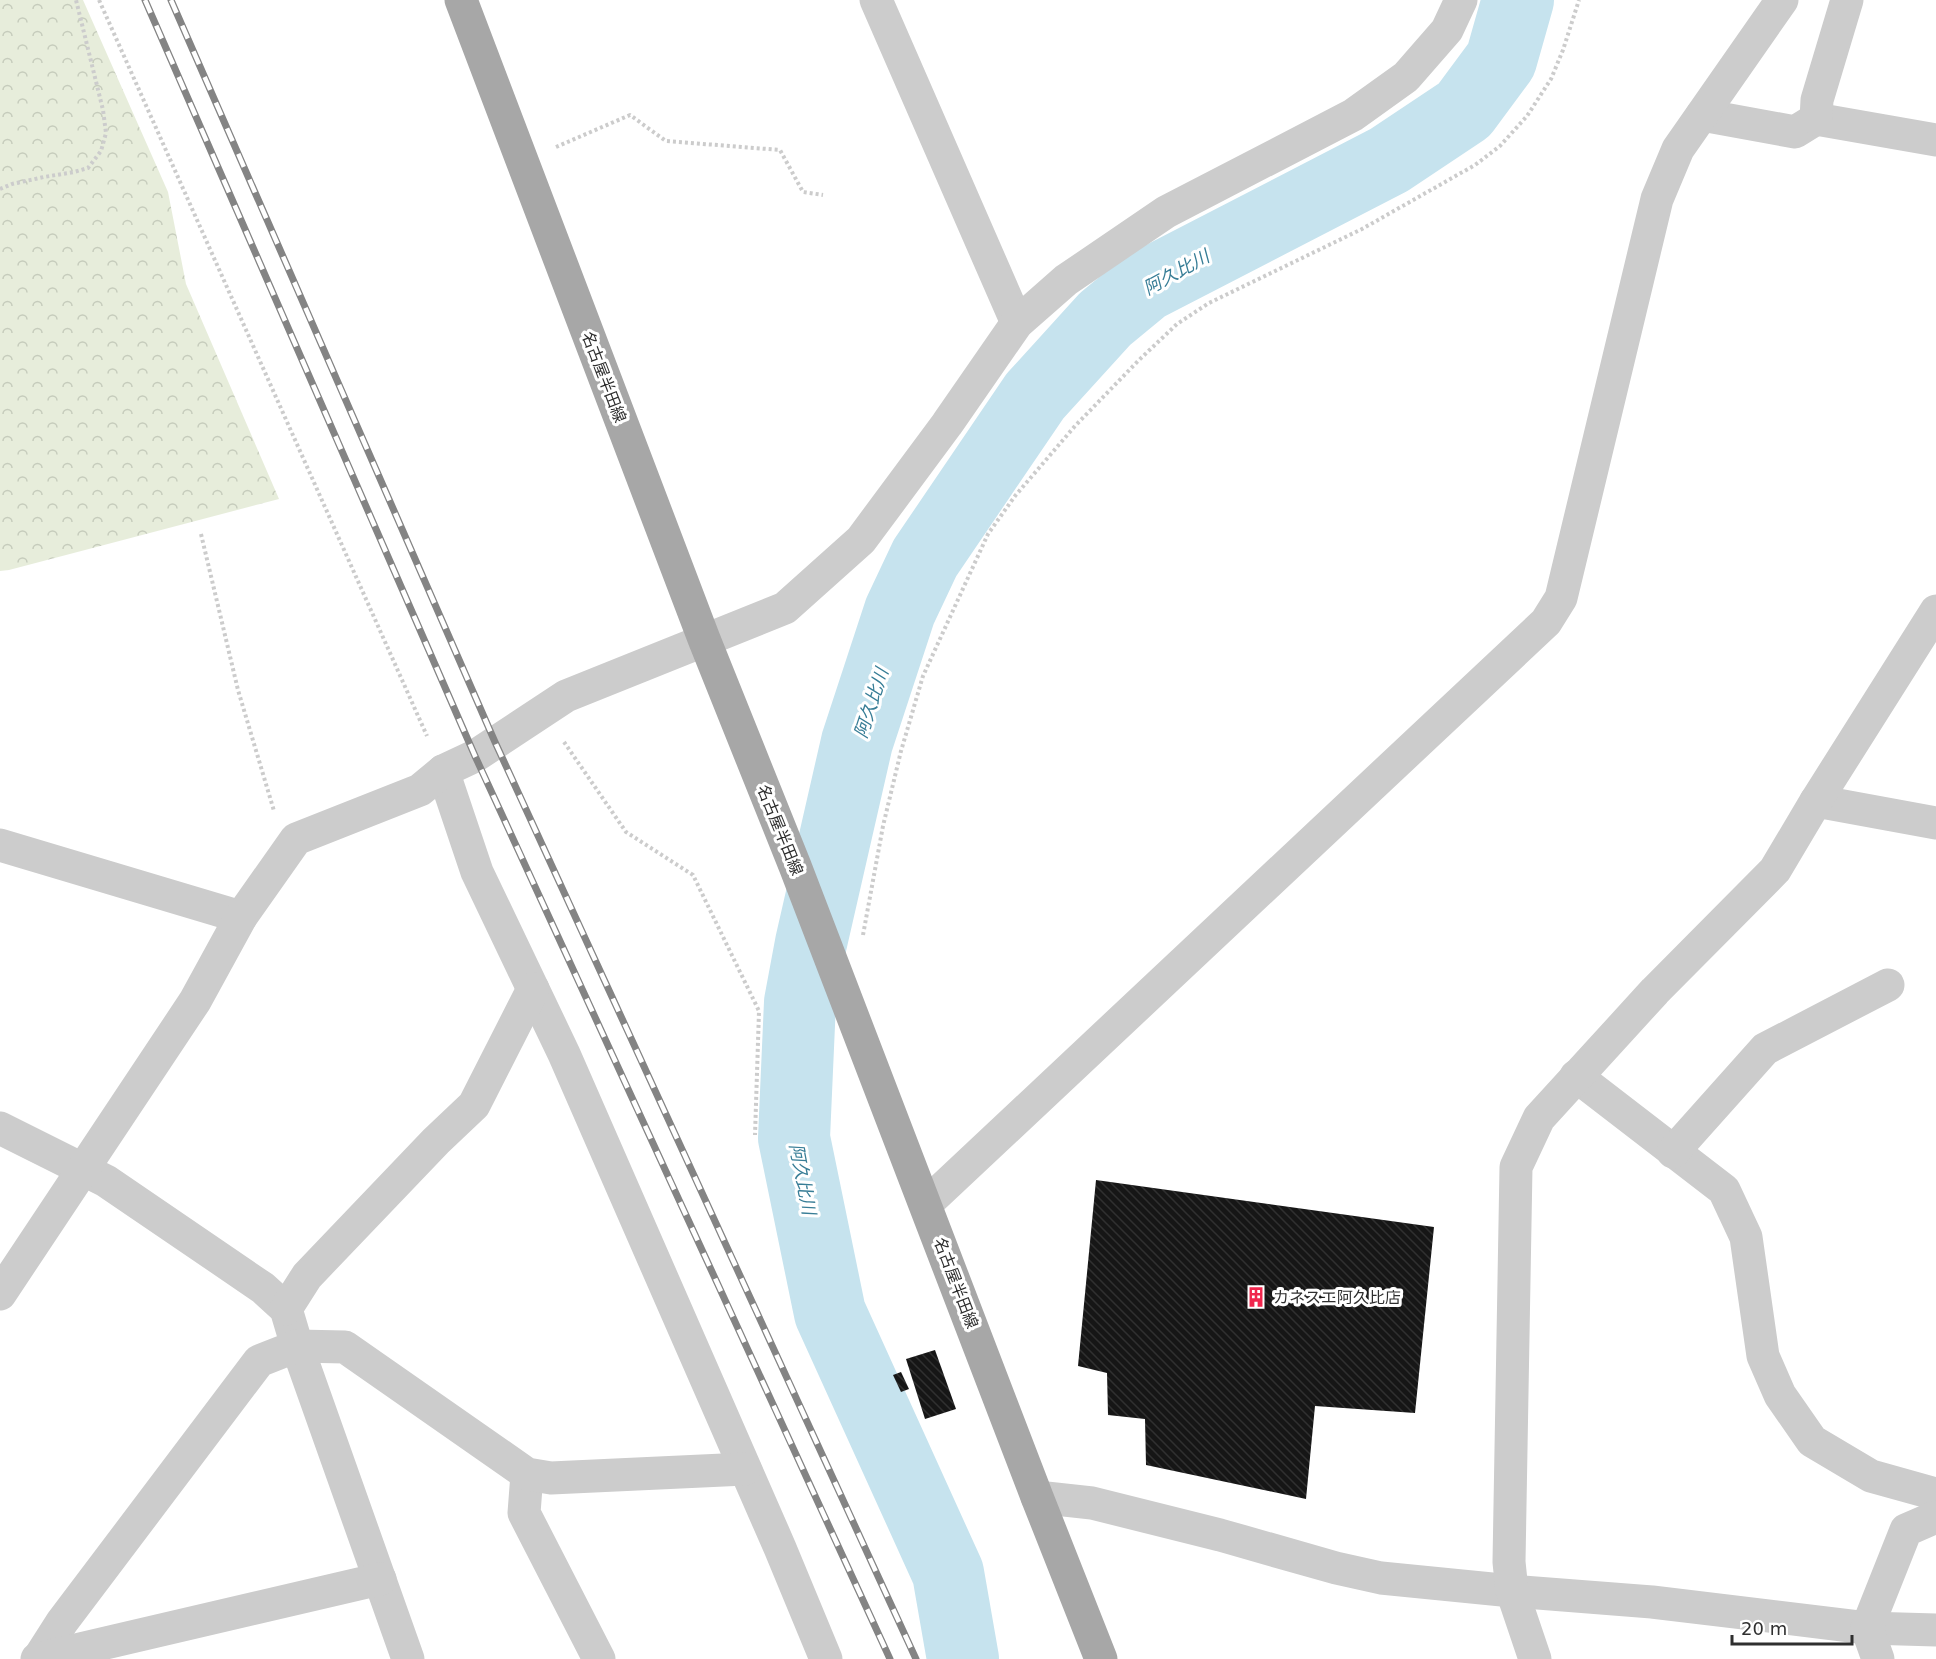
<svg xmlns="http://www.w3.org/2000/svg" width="1936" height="1659" viewBox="0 0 1936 1659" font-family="'DejaVu Sans','Noto Sans JP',sans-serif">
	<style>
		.forest { fill: url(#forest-crowns) }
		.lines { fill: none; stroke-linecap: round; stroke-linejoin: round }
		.river { stroke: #c6e3ee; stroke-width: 72 }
		.building { fill: url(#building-back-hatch) }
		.path { stroke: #ccc; stroke-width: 4; stroke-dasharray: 3 3; stroke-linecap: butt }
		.street { stroke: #ccc; stroke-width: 33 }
		.primary { stroke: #a7a7a7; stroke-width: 33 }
		.rail-casing { stroke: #848484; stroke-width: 7 }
		.rail { stroke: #fff; stroke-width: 4.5; stroke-dasharray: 14; stroke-linecap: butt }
		.labels { text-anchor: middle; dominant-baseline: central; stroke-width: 6; stroke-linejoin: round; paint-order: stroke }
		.street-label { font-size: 16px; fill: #2f2f2f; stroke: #fff }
		.poi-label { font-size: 16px; fill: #2f2f2f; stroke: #fff; text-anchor: start }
		.water-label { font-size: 18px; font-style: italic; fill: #377d96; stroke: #fff }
	</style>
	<defs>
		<pattern id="forest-crowns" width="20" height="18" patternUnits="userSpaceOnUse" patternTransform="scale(1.5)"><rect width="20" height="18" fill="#e7eddb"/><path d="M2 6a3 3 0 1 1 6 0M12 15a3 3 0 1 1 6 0" fill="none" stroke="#c6ccbc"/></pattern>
		<pattern id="building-back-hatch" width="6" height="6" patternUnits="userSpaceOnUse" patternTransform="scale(1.5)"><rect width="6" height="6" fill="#161616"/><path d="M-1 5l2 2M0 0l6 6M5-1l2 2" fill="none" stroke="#303030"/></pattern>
	</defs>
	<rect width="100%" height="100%" fill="#fff"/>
	<path class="forest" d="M0,0H83L168,192L186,284L279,499L9,570L0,571Z"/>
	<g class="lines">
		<path class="river" d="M963,1659L948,1573L830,1313L794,1138L800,1002L811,943L857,742L900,611L925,558L1035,396L1105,319L1145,286L1389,160L1464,110L1501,60L1518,0"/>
	</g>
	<g class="building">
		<path d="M1096,1180L1434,1227L1415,1413L1315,1406L1306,1499L1146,1465L1145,1419L1108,1415L1107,1373L1078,1366Z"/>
		<path d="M935,1350L956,1409L925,1419L906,1359Z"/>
		<path d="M901,1372L909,1389L901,1392L893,1375Z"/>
	</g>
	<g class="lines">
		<g class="path">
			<path d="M99,0L427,736"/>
			<path d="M556,147L630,115L666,141L780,150L803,192L823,195"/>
			<path d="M0,189L12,184L44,177L74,172L88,168L101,151L106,133L103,110L76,0"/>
			<path d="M201,534L238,690L274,811"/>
			<path d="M564,742L626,832L693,875L759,1011L755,1135"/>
			<path d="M863,935L883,826L901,751L923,676L988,534L1015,496L1075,426L1139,360L1177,324L1209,303L1362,229L1475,165L1500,146L1527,116L1551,79L1563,50L1579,0"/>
		</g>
		<g class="street">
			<path d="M876,0L1017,323"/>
			<path d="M1702,115L1795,132L1816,119L1936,140"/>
			<path d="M1816,119L1817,100L1847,0"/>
			<path d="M443,771L477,872L564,1054L780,1548L826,1659"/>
			<path d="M1816,801L1936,823"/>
			<path d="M0,845L241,917"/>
			<path d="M1576,1076L1724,1190L1746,1237L1763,1356L1780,1395L1812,1441L1871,1476L1936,1494"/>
			<path d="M0,1128L106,1181L263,1288L286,1309L297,1346L408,1659"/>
			<path d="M1673,1152L1765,1049L1888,985"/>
			<path d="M926,1204L1546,622L1561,598L1657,199L1678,149L1782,0"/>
			<path d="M0,1294L195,1001L241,917L296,839L420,790L443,771L475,756L566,696L785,608L861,540L947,424L1017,323L1066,280L1166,212L1353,115L1406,77L1447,30L1461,0"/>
			<path d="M286,1309L307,1276L436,1141L474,1105L533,989"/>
			<path d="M527,1474L524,1513L599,1659"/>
			<path d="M1037,1497L1092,1503L1220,1535L1336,1568L1381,1578L1512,1591L1652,1602L1867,1628L1936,1630"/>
			<path d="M39,1658L62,1622L259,1361L297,1346L345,1347L527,1474L551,1478L745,1469"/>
			<path d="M37,1659L380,1579"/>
			<path d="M1535,1659L1512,1591L1509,1562L1516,1167L1539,1118L1655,991L1775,870L1816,801L1936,611"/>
			<path d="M1878,1659L1867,1628L1906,1530L1936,1517"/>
		</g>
		<path class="primary" d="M461,0L704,639L795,866L1037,1497L1101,1659"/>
		<g class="rail-casing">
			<g id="rail">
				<path d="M145,0L475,756L890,1659"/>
				<path d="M171,0L495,742L916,1659"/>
			</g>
		</g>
		<use href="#rail" class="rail"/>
	</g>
	<defs>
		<g id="building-bare" transform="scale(1.62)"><path d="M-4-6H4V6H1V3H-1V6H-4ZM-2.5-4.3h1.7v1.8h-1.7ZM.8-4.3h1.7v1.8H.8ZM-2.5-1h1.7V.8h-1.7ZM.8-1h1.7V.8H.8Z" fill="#f0264d" stroke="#fff" stroke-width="2.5" paint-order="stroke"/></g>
	</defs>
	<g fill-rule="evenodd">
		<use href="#building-bare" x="1256" y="1297"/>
	</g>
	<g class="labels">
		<g class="street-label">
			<text transform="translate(604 377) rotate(69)">名古屋半田線</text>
			<text transform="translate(780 830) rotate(68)">名古屋半田線</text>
			<text transform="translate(956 1283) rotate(69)">名古屋半田線</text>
		</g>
		<g class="poi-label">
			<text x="1273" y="1297">カネスエ阿久比店</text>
		</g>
		<g class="water-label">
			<text transform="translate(1176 272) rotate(-29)">阿久比川</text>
			<text transform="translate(871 703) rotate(-72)">阿久比川</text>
			<text transform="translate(803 1179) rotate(79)">阿久比川</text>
		</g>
	</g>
	<path d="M1732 1635v9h120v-9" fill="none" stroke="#2f2f2f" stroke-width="3"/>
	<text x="1741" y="1635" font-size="18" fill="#2f2f2f" stroke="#ffffff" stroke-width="4.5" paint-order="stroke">20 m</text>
</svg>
